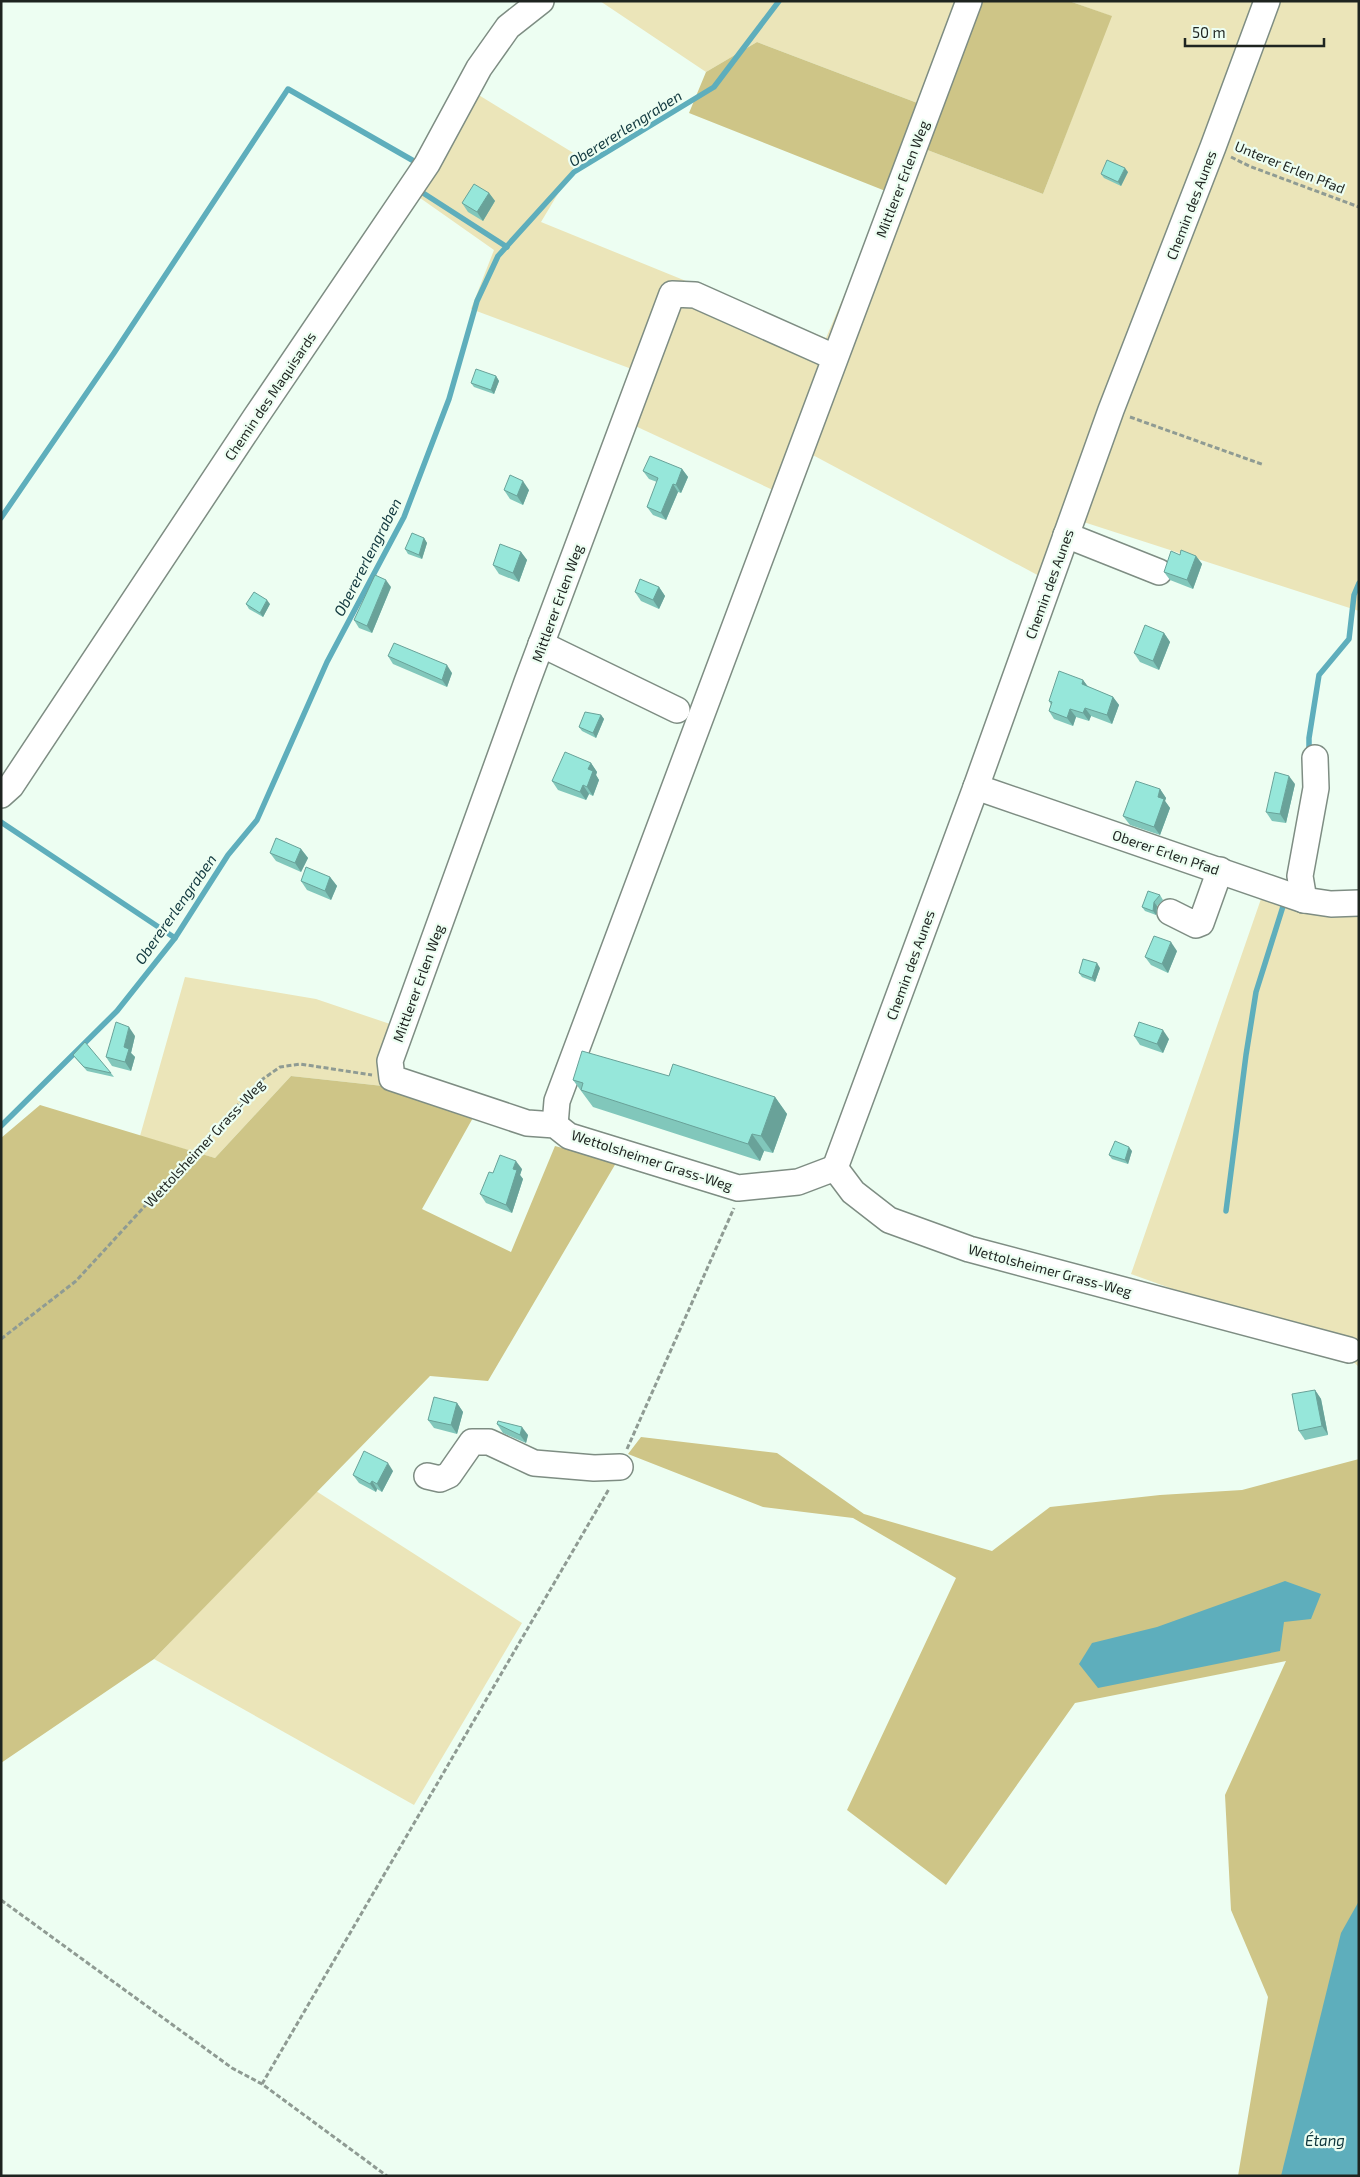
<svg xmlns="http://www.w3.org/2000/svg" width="1360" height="2177" viewBox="0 0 1360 2177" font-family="'Exo 2',sans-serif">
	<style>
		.green { fill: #ebe5b9 }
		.forest { fill: #cec587 }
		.water { fill: #5eaebc }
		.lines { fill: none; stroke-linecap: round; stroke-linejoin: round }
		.stream { stroke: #5eaebc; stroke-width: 5.5 }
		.minor-casing { stroke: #7e8d83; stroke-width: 28 }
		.path { stroke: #8f9b93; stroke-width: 3; stroke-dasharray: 5 2.5; stroke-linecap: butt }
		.minor { stroke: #fff; stroke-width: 25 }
		.wall { fill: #81c7bb }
		.shaded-wall { fill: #69a299 }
		.building { fill: #96e7da; stroke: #69a299 }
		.labels { text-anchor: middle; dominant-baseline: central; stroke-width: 4.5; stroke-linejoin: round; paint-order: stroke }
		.street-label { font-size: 14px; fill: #1e2420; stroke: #edfef2 }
		.water-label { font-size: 15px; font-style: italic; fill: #11383e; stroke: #edfef2 }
	</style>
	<rect width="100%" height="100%" fill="#edfef2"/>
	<g class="green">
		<path d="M600,1H976L920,104L757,42L706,72Z"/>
		<path d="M1069,1H1359V611L1065,516L1043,578L809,453L788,497L618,418L637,371L471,309L494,250L413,193L464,86L580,157L541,222L826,338L909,143L1043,194L1111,16Z"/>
		<path d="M1262,896L1359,914V1367L1350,1359L1220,1306L1131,1274Z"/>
		<path d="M185,977L316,999L396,1026L383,1086L291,1076L215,1158L140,1136Z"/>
		<path d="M316,1491L522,1623L414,1805L154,1659Z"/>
	</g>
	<g class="forest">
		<path d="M976,1H1069L1112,16L1043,194L909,143L888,192L689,113L706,72L757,42L920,104Z"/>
		<path d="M291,1076L383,1086L474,1116L422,1209L511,1252L555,1146L616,1163L488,1381L430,1376L154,1659L1,1763V1138L40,1105L215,1158Z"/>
		<path d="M641,1437L777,1453L864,1514L992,1551L1050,1507L1160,1495L1242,1490L1359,1459V2176H1238L1268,1997L1231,1910L1225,1795L1286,1661L1075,1703L946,1885L847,1810L956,1578L853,1518L763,1507L628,1454Z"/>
	</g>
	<g class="water">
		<path d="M1285,1581L1321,1594L1311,1619L1284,1622L1280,1651L1098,1688L1079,1664L1092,1643L1157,1627Z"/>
		<path d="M1359,1901V2176H1281L1341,1933Z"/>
	</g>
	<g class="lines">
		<g class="stream">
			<path d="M422,189L420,191L507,247"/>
			<path d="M1,518L114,353L288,89L419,164"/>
			<path d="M1309,754V738L1319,675L1349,639L1354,595L1359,583"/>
			<path d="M1,822L175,938"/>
			<path d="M1,1126L117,1011L175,938L228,855L257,820L327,662L404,517L449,399L477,301L498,256L574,172L714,87L779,1"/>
			<path d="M1226,1211L1246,1055L1256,992L1285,900"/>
		</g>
		<g class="minor-casing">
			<g id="minor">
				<path d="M834,357L695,295L672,294L527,682L390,1061L392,1078L527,1123L555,1125L569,1136L738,1188L798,1182L835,1168L853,1192L889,1220L969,1249L1349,1350"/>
				<path d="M1066,535L1159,572"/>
				<path d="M541,644L677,710"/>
				<path d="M976,787L1304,900L1331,904L1359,903"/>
				<path d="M1,795L11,786L255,418L427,164L479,68L508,27L541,1"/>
				<path d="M1304,900L1300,876L1316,788L1315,758"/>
				<path d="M1170,912L1196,925L1201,923L1220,870"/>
				<path d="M555,1125L557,1101L969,1"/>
				<path d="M835,1168L976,787L1111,410L1213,147L1267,1"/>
				<path d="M427,1476L440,1479L449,1475L472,1442H489L534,1463L594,1468L620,1467"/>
			</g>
		</g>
		<g class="path">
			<path d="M1231,157L1249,166L1359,207"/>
			<path d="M1130,417L1264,465"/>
			<path d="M1,1339L76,1281L260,1081L280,1067L300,1064L372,1075"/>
			<path d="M627,1449L734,1208"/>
			<path d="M1,1900L232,2068L262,2084L387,2176"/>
			<path d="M262,2084L609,1489"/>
		</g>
		<use href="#minor" class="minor"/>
	</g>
	<g class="wall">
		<path d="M1128,172L1121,186L1104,178L1101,174Z"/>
		<path d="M489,193L495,201L483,221L468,212L462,203Z"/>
		<path d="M496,376L499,381L494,394L474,387L471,383Z"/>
		<path d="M682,469L688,477L681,493L678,492L666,520L653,515L647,507L657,482L649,479L643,471Z"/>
		<path d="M504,490H529L523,505L510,499Z"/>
		<path d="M424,538L427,543L422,559L408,554L405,549Z"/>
		<path d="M521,552L527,560L519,582L499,574L493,565Z"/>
		<path d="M1180,555L1196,556L1202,564L1193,589L1170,580L1164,572Z"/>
		<path d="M391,587L372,633L359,628L354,620Z"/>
		<path d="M659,587L665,596L659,609L641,601L635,592Z"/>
		<path d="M246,604H270L263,617L249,609Z"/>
		<path d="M1164,633L1170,642L1159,670L1140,662L1134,653Z"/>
		<path d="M388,656L452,673L447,687L393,664Z"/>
		<path d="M1083,680L1088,687L1113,697L1119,705L1112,724L1091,716L1089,721L1076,717L1073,726L1054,719L1049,711L1051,705L1049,701Z"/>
		<path d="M601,715L604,719L596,738L582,731L579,727Z"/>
		<path d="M591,763L597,772L596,775L599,780L593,796L589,794L586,800L558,790L552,781Z"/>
		<path d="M1295,784L1286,823L1272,821L1266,812Z"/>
		<path d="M1160,789L1166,798L1165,801L1170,808L1160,835L1130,825L1123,816Z"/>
		<path d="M301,849L308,858L301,872L276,861L270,853Z"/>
		<path d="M330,877L337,886L331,900L307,890L301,881Z"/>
		<path d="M1160,895L1163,900L1157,906L1156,915L1145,911L1142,907Z"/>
		<path d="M1177,951L1168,973L1151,965L1145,957Z"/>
		<path d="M1100,968L1095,982L1082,977L1079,973Z"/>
		<path d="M135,1036L131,1053L135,1057L131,1071L112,1066L106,1057Z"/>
		<path d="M1134,1036L1169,1039L1163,1053L1140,1045Z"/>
		<path d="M73,1055L111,1073L114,1077L87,1071Z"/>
		<path d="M669,1076L775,1097L787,1114L773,1153L764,1151L760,1161L593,1107L573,1080Z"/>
		<path d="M1132,1151L1128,1164L1112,1159L1109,1155Z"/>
		<path d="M522,1169L520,1175L523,1179L512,1213L486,1203L480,1194L493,1173Z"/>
		<path d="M1315,1390L1321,1399L1328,1435L1305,1440L1299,1431Z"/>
		<path d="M457,1403L463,1412L457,1434L434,1428L428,1420Z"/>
		<path d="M497,1424L528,1435L526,1443L503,1433Z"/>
		<path d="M393,1471L382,1492L377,1489L376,1492L359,1483L353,1475Z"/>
	</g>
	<g class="shaded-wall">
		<path d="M1125,168L1128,172L1121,186L1118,182Z"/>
		<path d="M489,193L495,201L483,221L477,212Z"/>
		<path d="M496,376L499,381L494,394L491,390Z"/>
		<path d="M682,469L688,477L681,493L676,485Z"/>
		<path d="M523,481L529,490L523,505L517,496Z"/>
		<path d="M673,484L678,492L666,520L661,513Z"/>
		<path d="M424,538L427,543L422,559L419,555Z"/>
		<path d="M521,552L527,560L519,582L513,573Z"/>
		<path d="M1196,556L1202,564L1193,589L1187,580Z"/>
		<path d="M386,580L391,587L372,633L367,626Z"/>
		<path d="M659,587L665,596L659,609L653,600Z"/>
		<path d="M267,600L270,604L263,617L260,613Z"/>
		<path d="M1164,633L1170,642L1159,670L1153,661Z"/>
		<path d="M447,665L452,673L447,687L442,680Z"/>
		<path d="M1083,680L1089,688L1082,684Z"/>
		<path d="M1113,697L1119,705L1112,724L1107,715Z"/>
		<path d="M1085,708L1091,716L1089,721L1083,713Z"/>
		<path d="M1070,709L1076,717L1073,726L1067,718Z"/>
		<path d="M601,715L604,719L596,738L593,733Z"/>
		<path d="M591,763L597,772L596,775L599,780L593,796L587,787L588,769Z"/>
		<path d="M1289,776L1295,784L1286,823L1280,814Z"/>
		<path d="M583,785L589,794L586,800L580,792Z"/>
		<path d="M1160,789L1166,798L1165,801L1170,808L1160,835L1154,827L1158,797Z"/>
		<path d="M301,849L308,858L301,872L295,863Z"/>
		<path d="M330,877L337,886L331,900L325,891Z"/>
		<path d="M1154,902L1157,906L1156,915L1153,911Z"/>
		<path d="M1171,942L1177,951L1168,973L1162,964Z"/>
		<path d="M1097,963L1100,968L1095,982L1092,978Z"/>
		<path d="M129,1027L135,1036L131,1053L135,1057L131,1071L125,1062L124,1047Z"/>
		<path d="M1163,1030L1169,1039L1163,1053L1157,1044Z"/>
		<path d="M775,1097L787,1114L773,1153L761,1136Z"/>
		<path d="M752,1134L764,1151L760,1161L748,1144Z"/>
		<path d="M1129,1147L1132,1151L1128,1164L1125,1160Z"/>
		<path d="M516,1161L522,1169L520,1175L523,1179L512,1213L506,1205L513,1169Z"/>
		<path d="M1315,1390L1321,1399L1328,1435L1322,1426Z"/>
		<path d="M457,1403L463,1412L457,1434L451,1425Z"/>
		<path d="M522,1427L528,1435L526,1443L520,1435Z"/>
		<path d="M388,1463L393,1471L382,1492L377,1484Z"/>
		<path d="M372,1481L377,1489L376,1492L370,1484Z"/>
	</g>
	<g class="building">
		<path d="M1107,160L1125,168L1118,182L1101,174Z"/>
		<path d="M474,184L489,193L477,212L462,203Z"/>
		<path d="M476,369L496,376L491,390L471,383Z"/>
		<path d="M650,456L682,469L676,485L673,484L661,513L647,507L658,478L643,471Z"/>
		<path d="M510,475L523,481L517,496L504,490Z"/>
		<path d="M412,533L424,538L419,555L405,549Z"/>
		<path d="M500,544L521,552L513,573L493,565Z"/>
		<path d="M1181,550L1196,556L1187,580L1164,572L1171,551L1180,555Z"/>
		<path d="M375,575L386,580L367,626L354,620Z"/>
		<path d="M640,579L659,587L653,600L635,592Z"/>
		<path d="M254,592L267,600L260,613L246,604Z"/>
		<path d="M1145,625L1164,633L1153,661L1134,653Z"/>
		<path d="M394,643L447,665L442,680L388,656Z"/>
		<path d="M1059,671L1083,680L1082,684L1113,697L1107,715L1085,708L1083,713L1070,709L1067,718L1049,711L1052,702L1049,701Z"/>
		<path d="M585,712L601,715L593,733L579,727Z"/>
		<path d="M565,752L591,763L588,769L593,771L587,787L583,785L580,792L552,781Z"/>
		<path d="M1275,772L1289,776L1280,814L1266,812Z"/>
		<path d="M1136,781L1160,789L1158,797L1164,799L1154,827L1123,816Z"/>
		<path d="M276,838L301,849L295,863L270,853Z"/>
		<path d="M306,867L330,877L325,891L301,881Z"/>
		<path d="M1148,891L1160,895L1154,902L1153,911L1142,907Z"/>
		<path d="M1154,936L1171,942L1162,964L1145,957Z"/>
		<path d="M1083,959L1097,963L1092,978L1079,973Z"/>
		<path d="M116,1022L129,1027L124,1047L129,1049L125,1062L106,1057Z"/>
		<path d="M1139,1022L1163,1030L1157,1044L1134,1036Z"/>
		<path d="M85,1042L111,1073L84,1067L73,1055Z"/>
		<path d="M582,1051L669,1076L673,1064L775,1097L761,1136L752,1134L748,1144L581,1090L583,1083L573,1080Z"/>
		<path d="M1115,1141L1129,1147L1125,1160L1109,1155Z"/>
		<path d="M500,1155L516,1161L513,1169L517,1170L506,1205L480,1194L489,1172L493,1173Z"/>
		<path d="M1315,1390L1322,1426L1299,1431L1292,1394Z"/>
		<path d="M434,1397L457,1403L451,1425L428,1420Z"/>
		<path d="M498,1421L522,1427L520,1435L497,1424Z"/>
		<path d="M364,1451L388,1463L377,1484L372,1481L370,1484L353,1475Z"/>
	</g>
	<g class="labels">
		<g class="street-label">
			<text transform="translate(1290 167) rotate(22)">Unterer Erlen Pfad</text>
			<text transform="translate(902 179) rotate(-69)">Mittlerer Erlen Weg</text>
			<text transform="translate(1191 205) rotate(-69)">Chemin des Aunes</text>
			<text transform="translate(270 396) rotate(-56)">Chemin des Maquisards</text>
			<text transform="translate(1049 584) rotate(-70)">Chemin des Aunes</text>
			<text transform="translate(557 603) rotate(-70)">Mittlerer Erlen Weg</text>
			<text transform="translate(1166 852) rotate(19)">Oberer Erlen Pfad</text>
			<text transform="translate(910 965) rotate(-70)">Chemin des Aunes</text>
			<text transform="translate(418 983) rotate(-70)">Mittlerer Erlen Weg</text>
			<text transform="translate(204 1143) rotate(-47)">Wettolsheimer Grass-Weg</text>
			<text transform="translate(652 1160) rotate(18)">Wettolsheimer Grass-Weg</text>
			<text transform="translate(1050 1270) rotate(15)">Wettolsheimer Grass-Weg</text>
		</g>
		<g class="water-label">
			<text transform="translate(625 128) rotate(-32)">Oberererlengraben</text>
			<text transform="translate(367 557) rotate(-63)">Oberererlengraben</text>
			<text transform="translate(175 909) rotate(-55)">Oberererlengraben</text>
			<text x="1325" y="2140">Étang</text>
		</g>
	</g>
	<rect width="1360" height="2177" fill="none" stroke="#1e2420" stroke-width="5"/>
	<path d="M1185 38v8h139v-8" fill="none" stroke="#1e2420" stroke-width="2.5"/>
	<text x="1192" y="38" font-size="15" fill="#1e2420" stroke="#edfef2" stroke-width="4" paint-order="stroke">50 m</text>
</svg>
